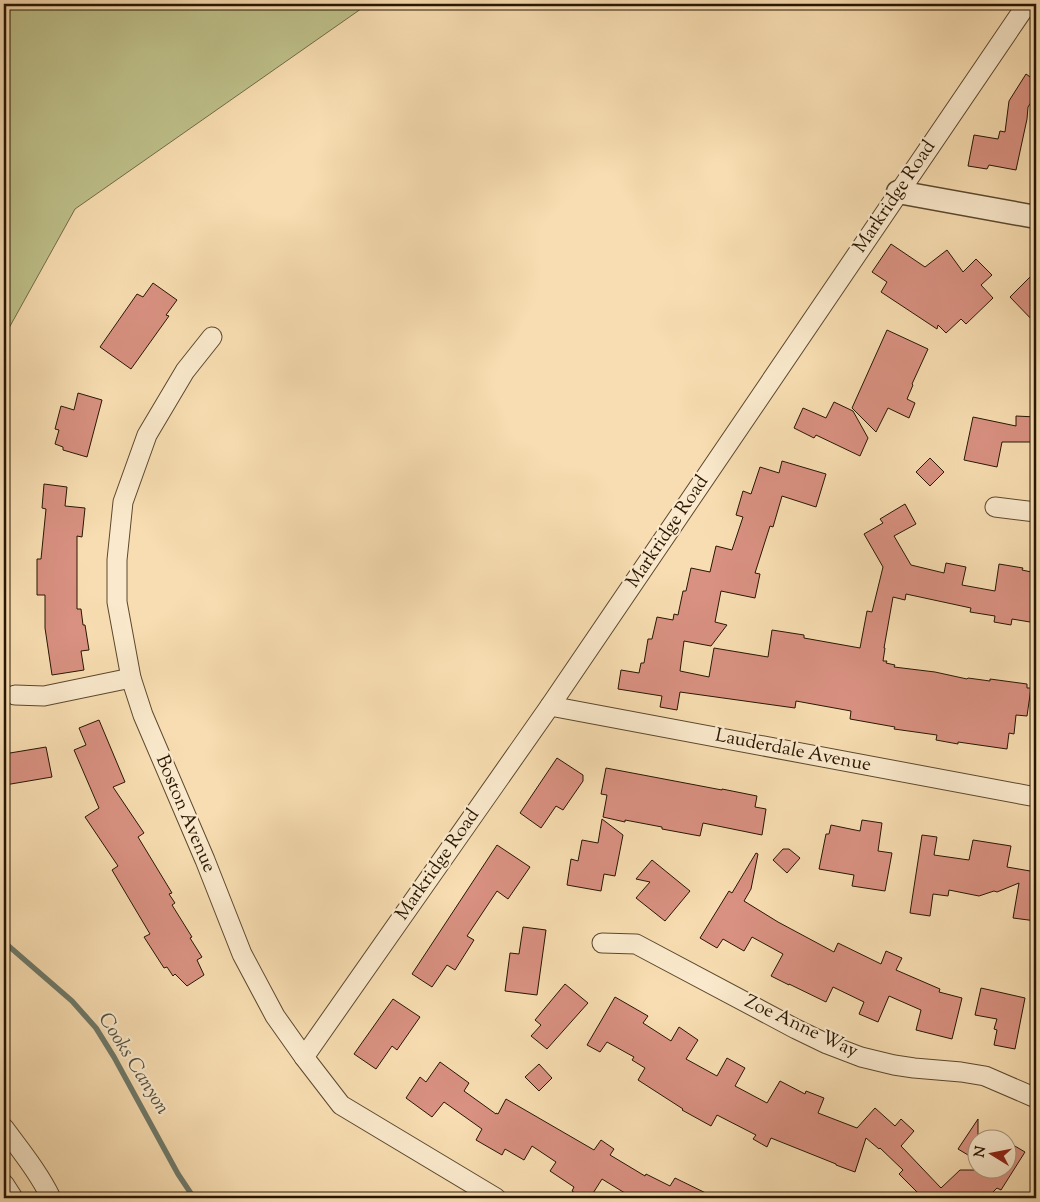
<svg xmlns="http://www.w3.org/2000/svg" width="1040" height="1202" viewBox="0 0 1040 1202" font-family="'Sorts Mill Goudy',serif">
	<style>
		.green { fill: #bec08a; stroke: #736b46 }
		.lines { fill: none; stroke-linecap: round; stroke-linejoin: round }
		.stream { stroke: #6e796a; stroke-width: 5.5 }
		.building { fill: #d99181; stroke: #281603 }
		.minor-casing { stroke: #5c482e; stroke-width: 21 }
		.tertiary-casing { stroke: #5c482e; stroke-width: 25 }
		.minor { stroke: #fae9cc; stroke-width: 19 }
		.tertiary { stroke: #fae9cc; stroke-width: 22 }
		.labels { text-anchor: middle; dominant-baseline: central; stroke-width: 4.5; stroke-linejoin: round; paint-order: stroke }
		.street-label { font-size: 19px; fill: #281603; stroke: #fae9cc }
		.water-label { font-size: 20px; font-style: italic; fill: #51503f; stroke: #fae9cc }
	</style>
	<rect width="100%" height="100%" fill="#f7ddb1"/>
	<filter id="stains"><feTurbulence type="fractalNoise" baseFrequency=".004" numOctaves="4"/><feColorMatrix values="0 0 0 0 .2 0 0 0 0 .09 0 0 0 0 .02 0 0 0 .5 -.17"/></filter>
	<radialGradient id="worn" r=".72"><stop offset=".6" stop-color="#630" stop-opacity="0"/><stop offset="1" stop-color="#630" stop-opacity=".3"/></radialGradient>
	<path class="green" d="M4,4H368L75,209L4,337Z"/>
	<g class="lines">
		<path class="stream" d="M4,942L72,1001L96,1028L114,1057L178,1174L194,1198"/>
	</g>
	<g class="building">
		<path d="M1026,74L1036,81V95L1028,107L1027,119L1016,170L989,165L987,169L968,166L974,135L998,139L1000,131L1005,132L1009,101Z"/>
		<path d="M891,244L925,267L947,250L963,272L976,259L992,275L981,285L993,298L966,324L961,319L946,333L938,325L937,329L881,292L887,282L872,272Z"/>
		<path d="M1036,271V324L1010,297Z"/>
		<path d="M153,283L177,300L166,315L169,316L131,369L100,347L137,294L143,297Z"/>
		<path d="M887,330L928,349L912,384L913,385L907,399L915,403L909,418L888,408L876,432L852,408Z"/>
		<path d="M78,393L102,400L87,457L63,450V447L55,444L59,430L55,429L61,406L74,410Z"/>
		<path d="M834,402L853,411L868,438L860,456L816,435L814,438L794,428L803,408L826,418Z"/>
		<path d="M1016,416L1036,417V442H1002L997,467L964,460L973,417L1016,426Z"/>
		<path d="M930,458L944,472L930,486L916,472Z"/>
		<path d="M782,461L826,474L816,507L782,496L773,527L770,526L755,573L760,574L755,598L721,591L715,622L727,625L711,646L684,641L680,671L709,677L714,648L768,657L772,630L804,635V638L860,648L867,611L872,612L883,567L864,534L883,523L880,519L905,504L916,524L894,536L911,565L944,573L946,563L966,567L962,585L995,591L999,564L1023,568L1022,570L1036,573V623L1012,619L1011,625L994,622L995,616L970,612L971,608L906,594L905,600L893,597L884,648H885L883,661H887L886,663L895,665L894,667L935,672L967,679L968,678L990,681V679L1027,684V688H1031L1027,716L1016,715L1014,734L1009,733L1007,749L958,742V744L936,740L937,735L894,729L895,727L850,719L851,711L796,701L795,708L680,692L677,710L660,707L662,696L618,689L621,670L639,673L641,663H644L648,639H652L657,617L673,620L674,614L678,615L683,591H686L691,568L710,572L716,546L732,550L743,517L736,515L743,491L751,494L760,467L779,473Z"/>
		<path d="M44,484L67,487L65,506L85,508L82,537L77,536V609H81L83,625H85L89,650L81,651L84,670L52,675L45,628V595H37V559H41L46,509L42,508Z"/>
		<path d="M99,720L125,782L113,787L144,833L138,837L172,893L169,894L175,903L172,905L192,937L190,938L202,957L197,960L204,975L187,986L175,974L173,976L167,967L164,968L144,937L150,934L112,870L118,866L85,817L99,808L74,750L86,745L79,728Z"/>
		<path d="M46,747L52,777L5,785L4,775V754Z"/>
		<path d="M557,758L583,775V781L563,810L556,806L541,828L520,813Z"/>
		<path d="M606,768L722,790V789L757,796L755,807L766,809L762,835L703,823L700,836L662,829V827L625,820V822L603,817L607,795L601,794Z"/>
		<path d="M602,819L623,835L615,876L604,874L601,891L567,885L571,859L578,861L582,840L598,843Z"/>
		<path d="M862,820L882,823L878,851L892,853L885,891L852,886L854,875L819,869L826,834H829L831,825L860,831Z"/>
		<path d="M922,835L937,837L934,855L969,860L973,840L1011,846L1007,867L1036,872V921L1013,918L1019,883L997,892L994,891L979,896L949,890L948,896L933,894L930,916L910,913Z"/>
		<path d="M497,845L530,867L508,899L497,891L467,936L474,940L455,970L447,965L432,987L412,974Z"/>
		<path d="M783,849H789L800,858L787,873L773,860Z"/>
		<path d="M756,853L758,854L751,889L744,901L778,922L834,952L838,943L881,964L886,951L902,958L896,970L940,989L939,992L962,998L952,1039L916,1030L921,1010L889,996L878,1022L859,1014L864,1002L833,987L826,1002L789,984V985L771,976L783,954L752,937L744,951L723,939L717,948L700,938L729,891L732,893Z"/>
		<path d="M652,860L690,891L665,921L636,898L650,882L636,879Z"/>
		<path d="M523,927L546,930L537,995L505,991L510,953L519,954Z"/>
		<path d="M565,984L588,1003L547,1049L531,1036L541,1025L535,1020Z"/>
		<path d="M981,988L1025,998L1015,1049L994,1045L997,1030L994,1029L997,1019L975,1015Z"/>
		<path d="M615,997L648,1016L643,1023L671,1041L679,1027L698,1040L686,1059L717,1076L727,1058L745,1068L735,1086L767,1103L780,1081L805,1094L806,1091L824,1098L818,1113L857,1128L875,1108L895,1126L901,1119L914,1131L901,1146L941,1188L960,1170H1008V1142L1025,1152L1001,1190L997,1188L987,1198H923L899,1174L903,1170L880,1148L879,1149L866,1138L855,1172L836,1165V1164L771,1138L767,1147L753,1139L756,1135L717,1115L711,1126L682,1110L683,1109L638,1080L645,1068L632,1060L634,1057L607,1042L600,1052L587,1045Z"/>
		<path d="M393,999L420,1017L397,1050L392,1046L376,1069L354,1054Z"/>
		<path d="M440,1062L469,1083L464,1091L496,1114V1113L498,1114L506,1099L594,1150L601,1140L614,1149L610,1155L645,1176L646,1174L670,1186L675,1178L716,1198H633L602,1179L590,1198H583L572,1191L574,1187L550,1171L556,1162L532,1146L524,1160L505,1149L502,1155L476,1140L482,1129L444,1102L432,1117L406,1098L420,1077L426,1082Z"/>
		<path d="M539,1064L552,1078L539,1091L525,1077Z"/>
		<path d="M978,1119V1161L958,1149Z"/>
	</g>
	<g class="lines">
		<g class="minor-casing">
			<g id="minor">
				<path d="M212,337L185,371L147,435L123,502L117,560V602L131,678L143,715L205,860L242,954L275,1016L304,1057L341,1105L496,1198"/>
				<path d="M995,507L1036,512"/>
				<path d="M15,695L44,696L131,678"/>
				<path d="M550,706L1036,797"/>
				<path d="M602,943L636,944L796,1029L827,1044L861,1057L894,1065L914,1068L961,1072L985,1076L1036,1098"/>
				<path d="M304,1057L550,706L1027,4"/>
				<path d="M4,1128C21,1151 39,1173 51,1198"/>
				<path d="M4,1184L13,1198"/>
			</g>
		</g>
		<g class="tertiary-casing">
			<path id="tertiary" d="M898,192L1036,217"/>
		</g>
		<use href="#minor" class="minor"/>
		<use href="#tertiary" class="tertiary"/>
	</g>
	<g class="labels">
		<g class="street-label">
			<text transform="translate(895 197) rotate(-56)">Markridge Road</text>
			<text transform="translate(668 532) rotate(-56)">Markridge Road</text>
			<text transform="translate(793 751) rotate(11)">Lauderdale Avenue</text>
			<text transform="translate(185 814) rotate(67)">Boston Avenue</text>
			<text transform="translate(438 865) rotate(-55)">Markridge Road</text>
			<text transform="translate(801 1027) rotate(25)">Zoe Anne Way</text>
		</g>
		<g class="water-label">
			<text transform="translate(133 1064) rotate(58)">Cooks Canyon</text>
		</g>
	</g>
	<rect width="1040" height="1202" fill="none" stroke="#f7ddb1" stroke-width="20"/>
	<rect x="5" y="5" width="1030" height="1192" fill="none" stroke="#281603" stroke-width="2.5"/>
	<rect x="10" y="10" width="1020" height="1182" fill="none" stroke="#281603"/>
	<g transform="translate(992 1154) rotate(280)"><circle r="24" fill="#fae9cc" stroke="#a6957c"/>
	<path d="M0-4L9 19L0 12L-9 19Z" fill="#8f2418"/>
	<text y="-8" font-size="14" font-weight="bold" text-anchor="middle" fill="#281603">N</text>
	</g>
	<rect width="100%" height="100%" filter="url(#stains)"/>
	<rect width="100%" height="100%" fill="url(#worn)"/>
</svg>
